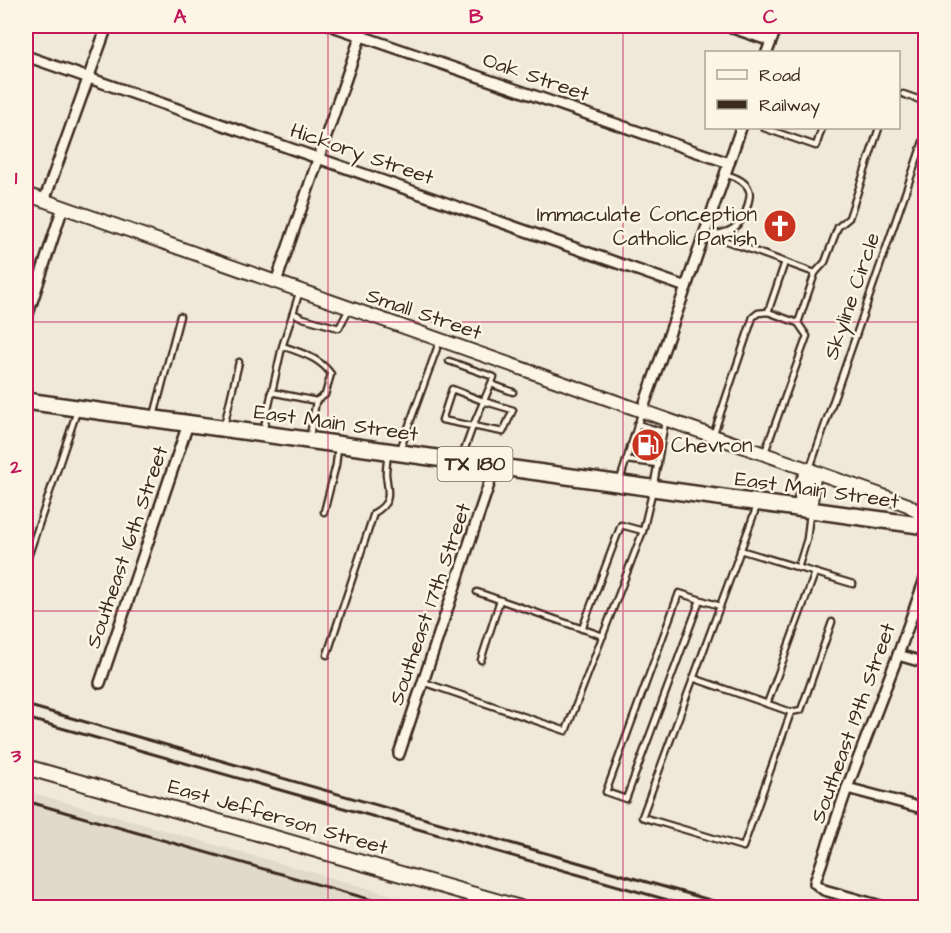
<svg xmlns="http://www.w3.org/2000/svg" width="951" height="933" viewBox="0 0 951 933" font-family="'Architects Daughter',sans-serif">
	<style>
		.built { fill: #e1d9c9 }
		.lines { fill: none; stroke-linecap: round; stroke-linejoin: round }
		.service-casing { stroke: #3b2a1e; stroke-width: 9 }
		.minor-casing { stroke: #3b2a1e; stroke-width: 14 }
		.tertiary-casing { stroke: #3b2a1e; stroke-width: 16 }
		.secondary-casing { stroke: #3b2a1e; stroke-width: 18 }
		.primary-casing { stroke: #3b2a1e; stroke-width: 20 }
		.service { stroke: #fcf5e5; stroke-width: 4.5 }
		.minor { stroke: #fcf5e5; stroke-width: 9 }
		.tertiary { stroke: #fcf5e5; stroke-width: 12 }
		.secondary { stroke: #fcf5e5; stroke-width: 14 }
		.primary { stroke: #fcf5e5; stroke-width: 15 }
		.rail { stroke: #3b2a1e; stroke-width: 3 }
		.grid { fill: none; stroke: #c2185b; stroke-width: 1.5; stroke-opacity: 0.55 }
		.labels { text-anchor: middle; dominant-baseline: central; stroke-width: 5; stroke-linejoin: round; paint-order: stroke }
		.shield { fill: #fcf5e5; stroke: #75675a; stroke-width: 1.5 }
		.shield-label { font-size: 20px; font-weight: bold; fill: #3b2a1e }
		.street-label { font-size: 21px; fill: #3b2a1e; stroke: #fcf5e5 }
		.poi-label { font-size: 21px; fill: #3b2a1e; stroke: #fcf5e5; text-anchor: end }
		.neatline { fill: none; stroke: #c2185b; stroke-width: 2 }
		.grid-label { font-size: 20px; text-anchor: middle; font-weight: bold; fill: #c2185b }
	</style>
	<rect width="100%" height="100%" fill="#f0e9d9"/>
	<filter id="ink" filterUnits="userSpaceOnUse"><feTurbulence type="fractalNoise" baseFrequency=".0167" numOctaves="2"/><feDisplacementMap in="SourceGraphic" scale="12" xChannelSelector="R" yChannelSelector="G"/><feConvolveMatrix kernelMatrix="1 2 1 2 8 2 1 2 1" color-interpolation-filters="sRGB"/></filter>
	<g filter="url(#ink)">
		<path class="built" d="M26,791L434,907H26Z"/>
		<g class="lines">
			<g class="service-casing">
				<g id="service">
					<path d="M903,94L926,102"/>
					<path d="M764,128L816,146L822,128"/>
					<path d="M715,234L721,239L815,273L798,323"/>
					<path d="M715,234C733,233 744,222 748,204C749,200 751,194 749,190C745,180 734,177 725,174"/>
					<path d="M815,273L825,262L838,227L849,218L879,128"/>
					<path d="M300,290L293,313L303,318L339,328L349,309"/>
					<path d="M768,312L785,262"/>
					<path d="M283,346C301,353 319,357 331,374L325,395L316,401"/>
					<path d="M449,361L494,377L473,426L461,459"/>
					<path d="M491,384L513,392"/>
					<path d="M452,389L483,401L513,410L503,432L442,420Z"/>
					<path d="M271,392L316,401L310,436"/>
					<path d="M154,416L180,316"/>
					<path d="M637,424L663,432"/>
					<path d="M224,426L239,362"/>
					<path d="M263,432L282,347L293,313"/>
					<path d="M714,433L753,317L758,313L768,312L798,323L807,336L765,452"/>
					<path d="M634,435L643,438"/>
					<path d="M630,446L639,449"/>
					<path d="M400,450L440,340"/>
					<path d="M626,460L658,464"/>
					<path d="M810,468L926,133"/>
					<path d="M620,480L642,411"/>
					<path d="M757,506L642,817L743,847L791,712"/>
					<path d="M324,512L336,465L338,447"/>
					<path d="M740,550L853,584"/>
					<path d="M28,557L77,411"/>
					<path d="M798,568L807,539L810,513"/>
					<path d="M477,592L603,636"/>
					<path d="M700,600L626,799L606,792L679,593L720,606"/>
					<path d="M582,629L621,525L643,531"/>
					<path d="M327,655L374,513C393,502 388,493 386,474C386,468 387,461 388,454"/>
					<path d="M481,660L500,600"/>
					<path d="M693,678L791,712L801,710L832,622"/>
					<path d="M423,682L566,731L643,531L653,489L665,422"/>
					<path d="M767,704L815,573"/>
				</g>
			</g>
			<g class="minor-casing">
				<g id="minor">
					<path d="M332,26L729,163"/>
					<path d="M727,26L771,41"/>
					<path d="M767,52L777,26"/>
					<path d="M26,56L686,287"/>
					<path d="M44,201L107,26"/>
					<path d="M276,282L364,26"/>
					<path d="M26,320L63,207"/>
					<path d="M642,411L686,287L741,128"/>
					<path d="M898,655L926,663"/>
					<path d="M100,683L188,424"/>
					<path d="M399,754L495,466"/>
					<path d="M847,788L926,809"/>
					<path d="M888,908L824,890L815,883L816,879L847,788L898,655L926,576"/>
				</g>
			</g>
			<g class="tertiary-casing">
				<g id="tertiary">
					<path d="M26,194L878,494L908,505L926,518"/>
					<path d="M809,470L814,477L810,511"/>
					<path d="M800,509L803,480L809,470"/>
				</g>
			</g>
			<g class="secondary-casing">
				<path id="secondary" d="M26,767L520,908"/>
			</g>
			<g class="primary-casing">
				<path id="primary" d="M26,401L926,526"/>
			</g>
			<use href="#service" class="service"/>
			<use href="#minor" class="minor"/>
			<use href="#tertiary" class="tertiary"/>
			<use href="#secondary" class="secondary"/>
			<use href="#primary" class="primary"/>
			<g class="rail">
				<path d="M26,705L738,908"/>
				<path d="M26,718L696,908"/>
				<path d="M26,801L400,908"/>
			</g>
		</g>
	</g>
	<path class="grid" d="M328,26V908M623,26V908M26,322H926M26,611H926"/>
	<defs>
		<g id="church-disc" transform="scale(1.725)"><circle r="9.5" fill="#c8321e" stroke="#fcf5e5"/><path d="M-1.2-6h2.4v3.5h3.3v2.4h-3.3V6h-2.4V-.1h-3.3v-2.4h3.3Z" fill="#fff"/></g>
		<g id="fuel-disc" transform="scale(1.725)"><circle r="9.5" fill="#c8321e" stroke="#fcf5e5"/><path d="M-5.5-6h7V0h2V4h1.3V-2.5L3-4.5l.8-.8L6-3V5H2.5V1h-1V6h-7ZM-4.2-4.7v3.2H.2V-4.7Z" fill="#fff"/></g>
	</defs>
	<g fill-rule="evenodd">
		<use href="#church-disc" x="780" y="226"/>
		<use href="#fuel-disc" x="648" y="445"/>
	</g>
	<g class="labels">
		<rect class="shield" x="437.5" y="447" width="75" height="34" rx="4.5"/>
		<g class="shield-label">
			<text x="475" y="464">TX 180</text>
		</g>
		<g class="street-label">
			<text transform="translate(536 77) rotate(19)">Oak Street</text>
			<text transform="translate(362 154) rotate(19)">Hickory Street</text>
			<text transform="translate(852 296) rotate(-71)">Skyline Circle</text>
			<text transform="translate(424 314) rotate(19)">Small Street</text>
			<text transform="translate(336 423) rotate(8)">East Main Street</text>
			<text transform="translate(817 490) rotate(8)">East Main Street</text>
			<text transform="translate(127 547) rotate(-71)">Southeast 16th Street</text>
			<text transform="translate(430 604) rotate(-71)">Southeast 17th Street</text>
			<text transform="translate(853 723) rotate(-70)">Southeast 19th Street</text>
			<text transform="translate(278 817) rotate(16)">East Jefferson Street</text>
		</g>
		<g class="poi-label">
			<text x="757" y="214">Immaculate Conception<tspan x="757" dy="24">Catholic Parish</tspan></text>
			<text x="671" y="445" text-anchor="start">Chevron</text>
		</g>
	</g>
	<rect width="951" height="933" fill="none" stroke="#fcf5e5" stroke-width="66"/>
	<rect x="705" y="51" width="195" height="78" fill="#fcf5e5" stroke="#afa495" stroke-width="1.5"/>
	<rect x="717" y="70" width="30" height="9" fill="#fcf5e5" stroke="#afa495" stroke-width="1.5"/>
	<text x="759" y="81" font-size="18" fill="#3b2a1e">Road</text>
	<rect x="717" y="100" width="30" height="9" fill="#3b2a1e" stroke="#afa495" stroke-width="1.5"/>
	<text x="759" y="111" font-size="18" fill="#3b2a1e">Railway</text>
	<rect x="33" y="33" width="885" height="867" class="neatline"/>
	<g class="grid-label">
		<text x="180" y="23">A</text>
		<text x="476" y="23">B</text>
		<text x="770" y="23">C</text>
		<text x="16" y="184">1</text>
		<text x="16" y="473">2</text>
		<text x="16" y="762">3</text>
	</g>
</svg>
